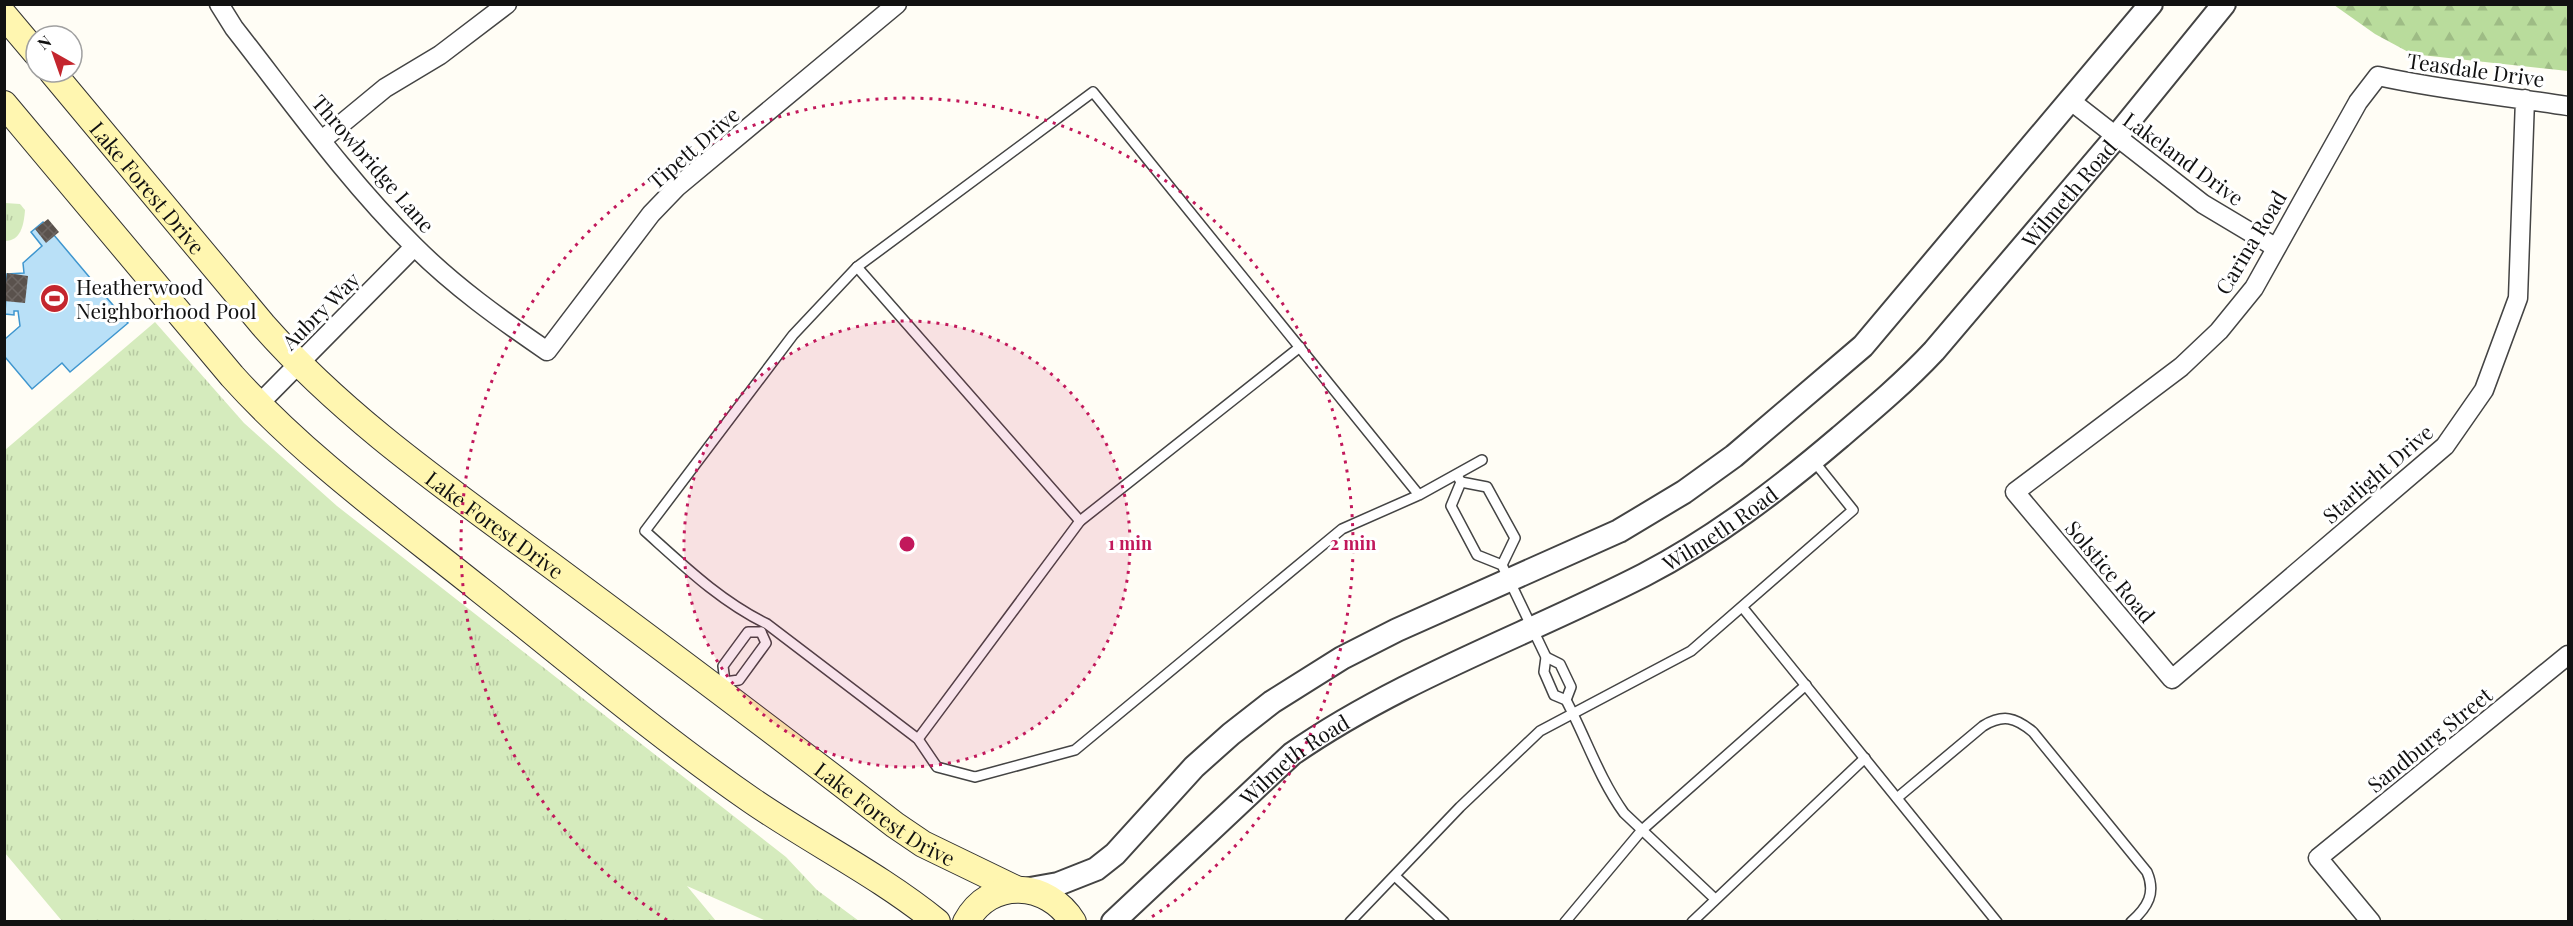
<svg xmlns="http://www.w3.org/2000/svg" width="2573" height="926" font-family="'Playfair Display',serif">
<defs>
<pattern id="grass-tufts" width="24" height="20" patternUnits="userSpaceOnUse" patternTransform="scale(1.5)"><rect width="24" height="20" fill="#d5ebbd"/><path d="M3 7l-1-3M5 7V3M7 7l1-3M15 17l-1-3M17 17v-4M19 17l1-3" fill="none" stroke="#b6c8a1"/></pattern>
<pattern id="forest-firs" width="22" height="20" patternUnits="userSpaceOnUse" patternTransform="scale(1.5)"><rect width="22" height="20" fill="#b9dc9c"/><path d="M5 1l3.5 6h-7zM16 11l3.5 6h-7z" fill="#9ebc85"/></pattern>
<pattern id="building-cross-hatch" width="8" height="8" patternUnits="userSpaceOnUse" patternTransform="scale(1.5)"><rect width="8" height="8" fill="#5a524d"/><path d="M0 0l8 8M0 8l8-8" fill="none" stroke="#6d6662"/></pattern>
</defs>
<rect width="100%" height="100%" fill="#fffdf5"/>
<g fill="url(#grass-tufts)">
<path d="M5 203 20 204 25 210C24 224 21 241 5 241Z"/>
<path d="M155 322 244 423 337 506 786 857 817 890 859 921H766L687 886 716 921H62L5 853V450Z"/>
</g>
<path fill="url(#forest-firs)" d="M2334 5H2568V71L2412 54 2375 34Z"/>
<path fill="#b9e0f7" stroke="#3f96cf" stroke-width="1.5" d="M43 222 128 323 70 372 62 363 32 389 5 357V339L20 326 18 311H14V315L5 314 7 274 24 273 23 263 42 246 31 232Z"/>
<g fill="url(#building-cross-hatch)">
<path d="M48 219 59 232 46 243 35 229Z"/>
<path d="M7 273 28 276 25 303 4 301Z"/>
</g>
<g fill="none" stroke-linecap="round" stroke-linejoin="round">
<defs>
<g id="service">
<path d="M857 267 1080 521"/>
<path d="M1458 477 1461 482 1487 487 1515 538 1502 565"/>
<path d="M1461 482 1451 506 1477 555 1502 565 1546 657 1544 672 1554 695 1566 700C1586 738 1599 778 1624 813L1714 898"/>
<path d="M1419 495 1093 92 857 267 793 335 645 531C684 566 720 601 767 624L918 739 937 767 975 777 1075 750 1342 529 1419 495 1482 460"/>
<path d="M1743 608 1997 922"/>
<path d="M1546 657 1560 664 1571 687 1566 700"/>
<path d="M725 682 739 680 766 643 761 632"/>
<path d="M721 688 725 682 723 666 748 632H761"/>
<path d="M918 739 1080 521 1300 347"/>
<path d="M1897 798 1983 726C2003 714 2015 717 2033 732L2147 872C2156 893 2148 907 2131 922"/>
<path d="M1396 877 1444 922"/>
<path d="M1350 922 1460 807 1540 731 1691 651 1853 510 1813 460"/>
<path d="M1565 922 1642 830 1806 685"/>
<path d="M1692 922 1865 758"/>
</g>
<g id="minor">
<path d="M219 4 234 28C292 102 347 180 414 246 454 286 500 319 547 351L651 214 677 187 897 4"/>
<path d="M2525 99 2518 298 2484 390 2445 446 2172 679 2015 492 2181 367 2219 331 2254 288 2358 102 2378 76C2441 90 2505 96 2568 106"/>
<path d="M2071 101 2203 204 2275 247"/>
<path d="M322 140 385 88 440 55 507 4"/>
<path d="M258 405 414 247"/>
<path d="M2371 922 2318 858 2568 655"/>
</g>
<g id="tertiary">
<path d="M1030 889 1058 884 1096 869 1115 854 1194 767 1231 734 1272 702 1342 658 1397 630 1619 531 1684 492 1734 456 1863 346 2151 4"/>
<path id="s1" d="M1113 922 1292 754C1400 679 1527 635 1644 575 1715 538 1779 489 1840 437 1873 409 1905 382 1934 351L2116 137 2224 4"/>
</g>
<g id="secondary">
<path d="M4 15 36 53"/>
<path id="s2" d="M52 72 263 325C346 419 448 489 548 563 664 649 780 736 895 825L923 844 1014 888"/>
<path d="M4 104 232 376C305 457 394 521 479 589 569 660 657 735 751 800 812 842 879 875 937 922"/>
<path d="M966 922C990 877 1048 881 1073 922"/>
</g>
</defs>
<use href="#service" stroke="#444" stroke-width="12"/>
<use href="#minor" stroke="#444" stroke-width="21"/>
<use href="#tertiary" stroke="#444" stroke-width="26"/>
<use href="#secondary" stroke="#333" stroke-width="28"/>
<use href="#service" stroke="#fff" stroke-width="9"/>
<use href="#minor" stroke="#fff" stroke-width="18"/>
<use href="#tertiary" stroke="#fff" stroke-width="22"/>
<use href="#secondary" stroke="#fff6b0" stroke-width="26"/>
</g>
<circle cx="907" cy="544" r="223" fill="#c2185b" fill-opacity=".12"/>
<g fill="none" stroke="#c2185b" stroke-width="3" stroke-dasharray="3 6">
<circle cx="907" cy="544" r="223"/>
<path d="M667 920A446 446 0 1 1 1147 920"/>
</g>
<defs>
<symbol id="stadium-disc" viewBox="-11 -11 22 22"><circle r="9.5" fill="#c4262e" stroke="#fff"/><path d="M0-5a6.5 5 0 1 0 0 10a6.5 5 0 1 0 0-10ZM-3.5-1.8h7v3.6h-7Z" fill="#fff"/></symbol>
</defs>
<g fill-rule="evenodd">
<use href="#stadium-disc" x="38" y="282" width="33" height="33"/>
</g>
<g text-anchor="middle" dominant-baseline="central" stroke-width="6" stroke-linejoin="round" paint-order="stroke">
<g font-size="21" fill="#111" stroke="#fff">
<text transform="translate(2476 69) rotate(8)">Teasdale Drive</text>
<text transform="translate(693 147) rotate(-41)">Tipett Drive</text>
<text transform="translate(2184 158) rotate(36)">Lakeland Drive</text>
<text transform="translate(374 163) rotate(49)">Throwbridge Lane</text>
<text stroke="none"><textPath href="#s2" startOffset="150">Lake Forest Drive</textPath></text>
<text stroke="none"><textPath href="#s1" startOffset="1216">Wilmeth Road</textPath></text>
<text transform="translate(2250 242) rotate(-59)">Carina Road</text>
<text transform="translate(320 310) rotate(-45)">Aubry Way</text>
<text transform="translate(2377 473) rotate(-41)">Starlight Drive</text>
<text stroke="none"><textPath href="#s2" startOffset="636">Lake Forest Drive</textPath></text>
<text stroke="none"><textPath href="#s1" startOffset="730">Wilmeth Road</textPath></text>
<text transform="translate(2111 571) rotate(50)">Solstice Road</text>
<text transform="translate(2429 739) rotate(-39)">Sandburg Street</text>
<text stroke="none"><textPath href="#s1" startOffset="244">Wilmeth Road</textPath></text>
<text stroke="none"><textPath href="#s2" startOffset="1122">Lake Forest Drive</textPath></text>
</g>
<g font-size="21" fill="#111" stroke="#fff" text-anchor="start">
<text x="76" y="286">Heatherwood<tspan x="76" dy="24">Neighborhood Pool</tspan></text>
</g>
</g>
<circle cx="907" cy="544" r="9" fill="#c2185b" stroke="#fff" stroke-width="3"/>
<g font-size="18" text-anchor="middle" font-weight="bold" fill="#c2185b" stroke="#fff" stroke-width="6" stroke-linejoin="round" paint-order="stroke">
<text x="1130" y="550">1 min</text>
<text x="1353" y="550">2 min</text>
</g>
<rect width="2573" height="926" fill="none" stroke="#111111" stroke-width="12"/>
<g transform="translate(54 54) rotate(320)"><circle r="28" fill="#ffffff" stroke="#a0a0a0" stroke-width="1.5"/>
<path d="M0-4.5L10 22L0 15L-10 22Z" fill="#c4262e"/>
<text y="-9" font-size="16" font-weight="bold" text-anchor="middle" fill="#111111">N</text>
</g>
</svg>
